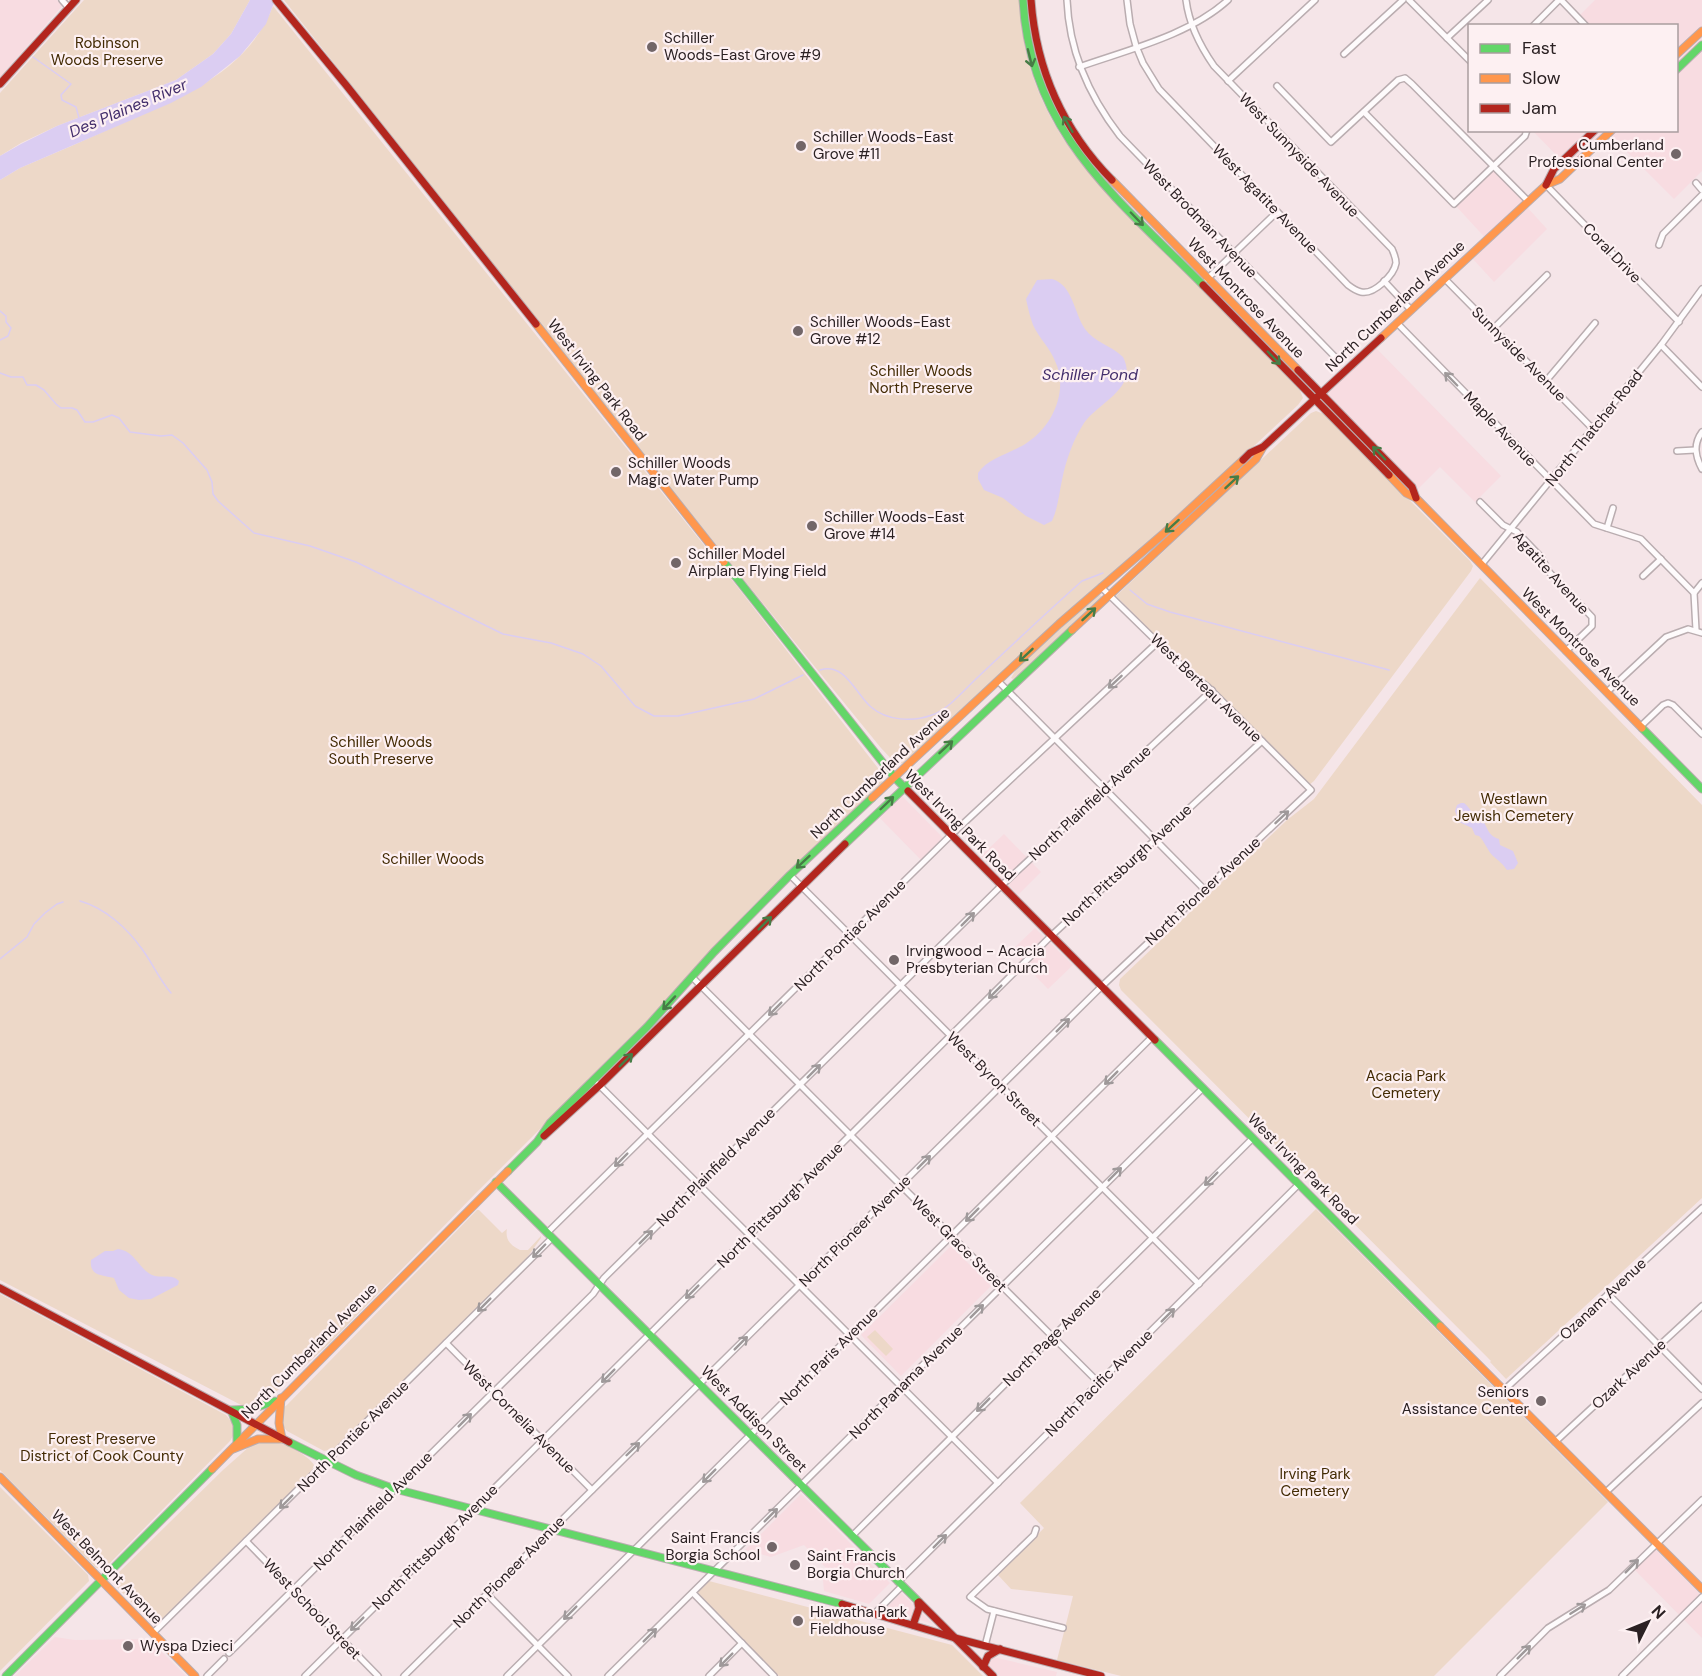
<svg xmlns="http://www.w3.org/2000/svg" width="1702" height="1676" font-family="'DM Sans',sans-serif">
<rect width="100%" height="100%" fill="#f5e5e8"/>
<g fill="#f8dce1">
<path d="M0 0H57L62 6 0 77Z"/>
<path d="M1595 0H1702V171L1674 199 1606 131 1568 167 1533 131 1676 130V26L1582 25 1576 19Z"/>
<path d="M1496 166 1531 202 1527 207 1547 229 1494 282 1472 258 1489 242 1455 205Z"/>
<path d="M1376 348 1501 476 1475 502 1440 467 1418 489 1325 394Z"/>
<path d="M902 796 945 840 923 862 880 818Z"/>
<path d="M1004 834 1041 872 1018 895 981 856Z"/>
<path d="M1035 928 1073 965 1048 989 1011 951Z"/>
<path d="M951 1246 991 1286 901 1376 861 1335Z"/>
<path d="M801 1494 890 1583 869 1604 824 1591 823 1580 826 1568 804 1545 771 1557 745 1550Z"/>
<path d="M1653 1547 1702 1596V1638L1632 1567Z"/>
<path d="M901 1593 933 1624 885 1609Z"/>
<path d="M55 1637 75 1640 149 1639 186 1676H15Z"/>
<path d="M993 1657 1057 1672 1056 1676H999L987 1664Z"/>
</g>
<g fill="#edd8c8">
<path d="M84 0H250L231 34 213 54 176 80 57 126 21 143 0 156V93Z"/>
<path d="M284 0H1019C1023 69 1045 121 1090 174L1299 388 1303 398 1298 405 1172 522 905 763 896 764 881 748 727 559Z"/>
<path d="M273 6 739 589 881 772 883 778 882 784 749 910 664 1005 476 1193 329 1344 268 1399 256 1405 243 1406 0 1280V180L20 168C55 153 90 138 125 122 184 96 248 71 273 6Z"/>
<path d="M1316 411 1324 414 1470 561 1473 566 1471 571 1314 781 1309 785 1210 685 1190 670 1116 596 1311 413Z"/>
<path d="M1480 578 1702 805V1198L1506 1379 1490 1362 1491 1361 1121 990 1119 985 1120 979 1287 820 1314 799Z"/>
<path d="M1100 595 1102 597 1013 679 1011 678 1017 668 1096 596Z"/>
<path d="M1316 1209 1608 1502 1434 1676H1121L1057 1660 1073 1596 1011 1589 998 1575 1044 1528 1020 1503Z"/>
<path d="M477 1210H479L502 1233 507 1229C505 1239 510 1245 520 1250H528L541 1236V1238L526 1259 335 1449 324 1451 287 1431 282 1425 284 1407 287 1405Z"/>
<path d="M0 1294 226 1415 234 1425 233 1436 230 1441 104 1569 96 1568 0 1470Z"/>
<path d="M875 1330 893 1349 886 1356 867 1337Z"/>
<path d="M259 1442C264 1442 270 1441 275 1442 286 1444 308 1455 314 1465L312 1470 313 1472 157 1625H154L116 1586 114 1583 116 1575 223 1470 250 1446Z"/>
<path d="M0 1487 88 1575 89 1581 0 1671Z"/>
<path d="M709 1581 952 1645 983 1676H779L699 1595 698 1592Z"/>
</g>
<g fill="#dbcdf2">
<path d="M250 0H275L266 24 254 39 240 56 201 87 171 103 20 168 0 180V156L21 144 57 126 176 80 213 54 231 34Z"/>
<path d="M1052 279C1073 285 1074 313 1085 329 1094 342 1112 346 1123 357 1139 388 1099 402 1084 423 1073 440 1066 460 1062 480 1059 494 1058 508 1052 521L1044 525 1026 516 1003 498 984 490 978 479V473C988 457 1013 453 1028 442 1053 426 1069 389 1055 361 1050 348 1039 338 1033 325 1030 317 1028 308 1026 299L1037 280Z"/>
<path d="M1461 803H1464C1467 805 1469 808 1471 811 1473 813 1477 814 1480 817 1488 825 1486 835 1499 839L1500 845 1513 851 1518 863 1514 869 1507 870C1503 864 1499 861 1493 856 1487 850 1485 842 1479 836L1475 835 1472 828 1459 822 1455 811 1457 805Z"/>
<path d="M118 1249C135 1251 138 1268 152 1275 161 1279 171 1273 179 1281L178 1285 151 1299 139 1300 129 1298 119 1290 114 1278C102 1275 89 1276 91 1260L105 1251H113Z"/>
</g>
<g fill="none" stroke-linecap="round" stroke-linejoin="round">
<g stroke="#dbcdf2" stroke-width="1.5">
<path d="M33 57 71 84 61 95 62 100 76 107 79 118"/>
<path d="M0 311 6 316V322L11 328 8 336 0 340"/>
<path d="M0 373 11 377H23L27 385H36L44 390 56 404 61 408H72L77 410 85 422H93L112 415 119 418 130 432 161 436 172 435 183 443 207 470 212 482 213 494 218 501 254 533 310 546 356 562 503 634 551 643 583 654 601 666 635 706 654 716H678L754 699 803 675"/>
<path d="M1130 590 1147 604 1170 612 1389 670"/>
<path d="M820 670C845 662 855 693 871 707 887 721 913 722 932 715 949 709 965 689 978 677 1012 645 1047 612 1082 581L1103 573"/>
<path d="M80 901C105 908 127 928 142 949 153 964 159 979 171 993"/>
<path d="M0 959 27 937 34 924 45 913 57 904 63 902"/>
</g>
<defs>
<g id="street">
<path d="M62 0 69 8"/>
<path d="M1067 0C1069 51 1089 96 1120 136L1337 359"/>
<path d="M1127 0 1130 24 1136 46 1143 63 1159 89 1348 285C1352 288 1356 291 1361 292 1374 295 1394 275 1396 263 1396 258 1394 254 1392 249L1214 66C1200 46 1189 24 1186 0"/>
<path d="M1409 0 1470 61"/>
<path d="M1561 0 1586 26"/>
<path d="M1533 26 1559 0"/>
<path d="M1447 38 1488 0"/>
<path d="M1344 54 1403 0"/>
<path d="M1079 67C1127 50 1190 35 1228 0"/>
<path d="M1228 81 1315 0"/>
<path d="M1277 86 1331 142 1398 80 1405 78 1412 84 1528 201"/>
<path d="M1364 112 1454 204 1525 136 1527 130"/>
<path d="M1696 183 1702 190"/>
<path d="M1546 185 1679 322"/>
<path d="M1659 245 1663 234 1702 195"/>
<path d="M1207 279 1277 212"/>
<path d="M1445 279 1593 429"/>
<path d="M1384 281 1411 310"/>
<path d="M1397 323 1594 524 1641 539 1694 593"/>
<path d="M1494 328 1547 275"/>
<path d="M1661 345 1702 387"/>
<path d="M1546 381 1595 323"/>
<path d="M1702 432C1693 444 1695 456 1702 469"/>
<path d="M1677 451 1695 450"/>
<path d="M1480 502 1503 525 1517 532 1541 557 1549 572 1592 617V626L1566 651"/>
<path d="M1607 528 1613 508"/>
<path d="M1482 564 1661 345 1702 289"/>
<path d="M1643 576 1661 559"/>
<path d="M1696 630 1694 593 1702 583"/>
<path d="M998 681 1205 890"/>
<path d="M1607 692 1666 637 1688 629 1702 633"/>
<path d="M1641 726 1663 705 1668 703 1673 705 1702 734"/>
<path d="M790 875 1199 1284"/>
<path d="M693 978 1099 1383"/>
<path d="M598 1084 998 1483"/>
<path d="M547 1233 951 835 1158 642"/>
<path d="M1608 1294 1702 1389"/>
<path d="M446 1343 592 1490"/>
<path d="M1504 1390 1702 1208"/>
<path d="M1555 1442 1702 1306"/>
<path d="M1606 1492 1702 1403"/>
<path d="M1036 1529 1034 1535 970 1597 987 1609 1063 1628"/>
<path d="M852 1536 1253 1138"/>
<path d="M246 1541 378 1676"/>
<path d="M898 1582 1299 1184"/>
<path d="M693 1593 774 1676"/>
<path d="M487 1594 568 1676"/>
<path d="M875 1613 902 1586"/>
<path d="M153 1633 552 1238"/>
<path d="M985 1646 994 1611"/>
<path d="M229 1653 593 1294 604 1278 1001 886 1212 690"/>
<path d="M207 1676 224 1659"/>
<path d="M305 1676 1051 936 1262 741"/>
<path d="M404 1676 1102 986 1311 790 1208 687 1189 673 1101 587"/>
<path d="M507 1676 1152 1037"/>
<path d="M608 1676 1203 1088"/>
<path d="M709 1676 742 1643"/>
<path d="M1500 1676 1548 1628 1609 1590 1702 1500"/>
<path d="M1622 1676 1702 1597"/>
</g>
<g id="fast">
<path d="M1023 0C1030 132 1117 198 1203 285"/>
<path d="M1676 70 1702 45"/>
<path d="M724 562 895 778 908 791"/>
<path d="M1642 728 1702 789"/>
<path d="M845 844 1072 630"/>
<path d="M1155 1040 1440 1326"/>
<path d="M508 1171 537 1142 550 1123 647 1027 714 952 790 875 872 798"/>
<path d="M496 1182 919 1602"/>
<path d="M289 1442 356 1475 395 1489 842 1604"/>
<path d="M237 1443V1425L231 1410 252 1409 275 1401"/>
<path d="M6 1676 212 1469"/>
</g>
<g id="slow">
<path d="M1676 55 1702 31"/>
<path d="M1112 180 1298 370"/>
<path d="M536 324 724 562"/>
<path d="M1381 338 1546 185 1560 179 1612 130"/>
<path d="M1389 475 1406 493 1416 498 1642 728"/>
<path d="M1072 630 1256 459 1263 447"/>
<path d="M872 798 1059 624 1163 534 1243 460"/>
<path d="M1440 1326 1702 1589"/>
<path d="M233 1449 258 1439H282L279 1423 281 1398"/>
<path d="M212 1469 508 1171"/>
<path d="M0 1477 195 1676"/>
</g>
<g id="jam">
<path d="M276 0 346 85 536 324"/>
<path d="M1031 0C1036 69 1063 130 1112 180"/>
<path d="M0 84 76 0"/>
<path d="M1546 185 1554 169 1595 130"/>
<path d="M1203 285 1389 475"/>
<path d="M1298 370 1412 487 1416 498"/>
<path d="M1243 460 1250 453 1263 447 1381 338"/>
<path d="M908 791 1155 1040"/>
<path d="M544 1136 600 1085 845 844"/>
<path d="M0 1288 289 1442"/>
<path d="M919 1602 993 1676"/>
<path d="M842 1604 955 1638 1101 1676"/>
<path d="M913 1625 919 1608 918 1603"/>
<path d="M983 1667 988 1656 1000 1649"/>
</g>
</defs>
<use href="#street" stroke="#baadb0" stroke-width="8"/>
<use href="#fast" stroke="#baadb0" stroke-width="9"/>
<use href="#slow" stroke="#baadb0" stroke-width="9"/>
<use href="#jam" stroke="#baadb0" stroke-width="9"/>
<use href="#street" stroke="#fefbfc" stroke-width="5"/>
<use href="#fast" stroke="#63d668" stroke-width="7"/>
<use href="#slow" stroke="#ff974d" stroke-width="7"/>
<use href="#jam" stroke="#b3261e" stroke-width="7"/>
</g>
<defs><path id="oneway-shaft" d="M-6 0H5M1.5-3L5.5 0L1.5 3" fill="none" stroke-width="1.6" stroke-linecap="round" stroke-linejoin="round" transform="scale(1.5)"/></defs>
<g stroke="#477c46">
<use href="#oneway-shaft" transform="translate(1030 58) rotate(76)"/>
<use href="#oneway-shaft" transform="translate(1068 124) rotate(-120)"/>
<use href="#oneway-shaft" transform="translate(1137 219) rotate(46)"/>
<use href="#oneway-shaft" transform="translate(1274 358) rotate(46)"/>
<use href="#oneway-shaft" transform="translate(1379 453) rotate(-134)"/>
<use href="#oneway-shaft" transform="translate(1232 482) rotate(-43)"/>
<use href="#oneway-shaft" transform="translate(1172 526) rotate(138)"/>
<use href="#oneway-shaft" transform="translate(1089 614) rotate(-43)"/>
<use href="#oneway-shaft" transform="translate(1026 655) rotate(137)"/>
<use href="#oneway-shaft" transform="translate(946 747) rotate(-43)"/>
<use href="#oneway-shaft" transform="translate(887 803) rotate(-44)"/>
<use href="#oneway-shaft" transform="translate(803 862) rotate(137)"/>
<use href="#oneway-shaft" transform="translate(765 923) rotate(-45)"/>
<use href="#oneway-shaft" transform="translate(669 1003) rotate(133)"/>
<use href="#oneway-shaft" transform="translate(626 1060) rotate(-45)"/>
</g>
<g stroke="#9f999a">
<use href="#oneway-shaft" transform="translate(1451 379) rotate(-134)"/>
<use href="#oneway-shaft" transform="translate(1115 682) rotate(137)"/>
<use href="#oneway-shaft" transform="translate(1282 817) rotate(-43)"/>
<use href="#oneway-shaft" transform="translate(968 919) rotate(-45)"/>
<use href="#oneway-shaft" transform="translate(995 992) rotate(135)"/>
<use href="#oneway-shaft" transform="translate(775 1009) rotate(135)"/>
<use href="#oneway-shaft" transform="translate(1063 1025) rotate(-45)"/>
<use href="#oneway-shaft" transform="translate(814 1071) rotate(-45)"/>
<use href="#oneway-shaft" transform="translate(1111 1078) rotate(135)"/>
<use href="#oneway-shaft" transform="translate(621 1160) rotate(135)"/>
<use href="#oneway-shaft" transform="translate(924 1162) rotate(-45)"/>
<use href="#oneway-shaft" transform="translate(1115 1174) rotate(-45)"/>
<use href="#oneway-shaft" transform="translate(1211 1179) rotate(135)"/>
<use href="#oneway-shaft" transform="translate(972 1215) rotate(135)"/>
<use href="#oneway-shaft" transform="translate(646 1237) rotate(-45)"/>
<use href="#oneway-shaft" transform="translate(539 1251) rotate(134)"/>
<use href="#oneway-shaft" transform="translate(692 1292) rotate(135)"/>
<use href="#oneway-shaft" transform="translate(484 1305) rotate(135)"/>
<use href="#oneway-shaft" transform="translate(977 1311) rotate(-45)"/>
<use href="#oneway-shaft" transform="translate(1168 1315) rotate(-45)"/>
<use href="#oneway-shaft" transform="translate(741 1343) rotate(-45)"/>
<use href="#oneway-shaft" transform="translate(608 1376) rotate(135)"/>
<use href="#oneway-shaft" transform="translate(983 1405) rotate(135)"/>
<use href="#oneway-shaft" transform="translate(465 1420) rotate(-45)"/>
<use href="#oneway-shaft" transform="translate(633 1449) rotate(-44)"/>
<use href="#oneway-shaft" transform="translate(709 1476) rotate(135)"/>
<use href="#oneway-shaft" transform="translate(286 1502) rotate(135)"/>
<use href="#oneway-shaft" transform="translate(771 1515) rotate(-45)"/>
<use href="#oneway-shaft" transform="translate(940 1541) rotate(-45)"/>
<use href="#oneway-shaft" transform="translate(1632 1566) rotate(-45)"/>
<use href="#oneway-shaft" transform="translate(1578 1609) rotate(-32)"/>
<use href="#oneway-shaft" transform="translate(570 1613) rotate(135)"/>
<use href="#oneway-shaft" transform="translate(357 1624) rotate(135)"/>
<use href="#oneway-shaft" transform="translate(650 1635) rotate(-45)"/>
<use href="#oneway-shaft" transform="translate(1524 1652) rotate(-45)"/>
<use href="#oneway-shaft" transform="translate(726 1660) rotate(135)"/>
</g>
<g fill="#726668" stroke="#fdf0f2" stroke-width="2">
<circle cx="652" cy="47" r="6"/>
<circle cx="801" cy="146" r="6"/>
<circle cx="1676" cy="154" r="6"/>
<circle cx="798" cy="331" r="6"/>
<circle cx="616" cy="472" r="6"/>
<circle cx="812" cy="526" r="6"/>
<circle cx="676" cy="563" r="6"/>
<circle cx="894" cy="960" r="6"/>
<circle cx="1541" cy="1401" r="6"/>
<circle cx="772" cy="1547" r="6"/>
<circle cx="795" cy="1565" r="6"/>
<circle cx="798" cy="1621" r="6"/>
<circle cx="128" cy="1646" r="6"/>
</g>
<g text-anchor="middle" dominant-baseline="central" stroke-width="4.5" stroke-linejoin="round" paint-order="stroke">
<g font-size="15" fill="#2b2123" stroke="#fdf0f2" text-anchor="start">
<text x="664" y="38">Schiller<tspan x="664" dy="17">Woods-East Grove #9</tspan></text>
<text x="813" y="137">Schiller Woods-East<tspan x="813" dy="17">Grove #11</tspan></text>
<text x="1664" y="145" text-anchor="end">Cumberland<tspan x="1664" dy="17">Professional Center</tspan></text>
<text x="810" y="322">Schiller Woods-East<tspan x="810" dy="17">Grove #12</tspan></text>
<text x="628" y="463">Schiller Woods<tspan x="628" dy="17">Magic Water Pump</tspan></text>
<text x="824" y="517">Schiller Woods-East<tspan x="824" dy="17">Grove #14</tspan></text>
<text x="688" y="554">Schiller Model<tspan x="688" dy="17">Airplane Flying Field</tspan></text>
<text x="906" y="951">Irvingwood - Acacia<tspan x="906" dy="17">Presbyterian Church</tspan></text>
<text x="1529" y="1392" text-anchor="end">Seniors<tspan x="1529" dy="17">Assistance Center</tspan></text>
<text x="760" y="1538" text-anchor="end">Saint Francis<tspan x="760" dy="17">Borgia School</tspan></text>
<text x="807" y="1556">Saint Francis<tspan x="807" dy="17">Borgia Church</tspan></text>
<text x="810" y="1612">Hiawatha Park<tspan x="810" dy="17">Fieldhouse</tspan></text>
<text x="140" y="1646">Wyspa Dzieci</text>
</g>
<g font-size="15" fill="#432b04" stroke="#fdf0f2">
<text x="107" y="43">Robinson<tspan x="107" dy="17">Woods Preserve</tspan></text>
<text x="921" y="371">Schiller Woods<tspan x="921" dy="17">North Preserve</tspan></text>
<text x="381" y="742">Schiller Woods<tspan x="381" dy="17">South Preserve</tspan></text>
<text x="1514" y="799">Westlawn<tspan x="1514" dy="17">Jewish Cemetery</tspan></text>
<text x="433" y="859">Schiller Woods</text>
<text x="1406" y="1076">Acacia Park<tspan x="1406" dy="17">Cemetery</tspan></text>
<text x="102" y="1439">Forest Preserve<tspan x="102" dy="17">District of Cook County</tspan></text>
<text x="1315" y="1474">Irving Park<tspan x="1315" dy="17">Cemetery</tspan></text>
</g>
<g font-size="15" fill="#2b2123" stroke="#fdf0f2">
<text transform="translate(1299 155) rotate(46)">West Sunnyside Avenue</text>
<text transform="translate(1265 199) rotate(46)">West Agatite Avenue</text>
<text transform="translate(1200 219) rotate(46)">West Brodman Avenue</text>
<text transform="translate(1612 253) rotate(46)">Coral Drive</text>
<text transform="translate(1246 298) rotate(46)">West Montrose Avenue</text>
<text transform="translate(1395 306) rotate(-43)">North Cumberland Avenue</text>
<text transform="translate(1519 354) rotate(45)">Sunnyside Avenue</text>
<text transform="translate(597 380) rotate(52)">West Irving Park Road</text>
<text transform="translate(1594 428) rotate(-51)">North Thatcher Road</text>
<text transform="translate(1500 429) rotate(46)">Maple Avenue</text>
<text transform="translate(1551 573) rotate(48)">Agatite Avenue</text>
<text transform="translate(1581 647) rotate(45)">West Montrose Avenue</text>
<text transform="translate(1206 688) rotate(44)">West Berteau Avenue</text>
<text transform="translate(880 773) rotate(-43)">North Cumberland Avenue</text>
<text transform="translate(1090 803) rotate(-43)">North Plainfield Avenue</text>
<text transform="translate(960 825) rotate(45)">West Irving Park Road</text>
<text transform="translate(1127 865) rotate(-43)">North Pittsburgh Avenue</text>
<text transform="translate(1203 891) rotate(-43)">North Pioneer Avenue</text>
<text transform="translate(850 935) rotate(-45)">North Pontiac Avenue</text>
<text transform="translate(994 1079) rotate(45)">West Byron Street</text>
<text transform="translate(716 1167) rotate(-45)">North Plainfield Avenue</text>
<text transform="translate(1303 1169) rotate(45)">West Irving Park Road</text>
<text transform="translate(780 1205) rotate(-45)">North Pittsburgh Avenue</text>
<text transform="translate(855 1231) rotate(-45)">North Pioneer Avenue</text>
<text transform="translate(959 1244) rotate(45)">West Grace Street</text>
<text transform="translate(1603 1299) rotate(-43)">Ozanam Avenue</text>
<text transform="translate(1052 1337) rotate(-45)">North Page Avenue</text>
<text transform="translate(309 1351) rotate(-45)">North Cumberland Avenue</text>
<text transform="translate(829 1356) rotate(-45)">North Paris Avenue</text>
<text transform="translate(1629 1374) rotate(-43)">Ozark Avenue</text>
<text transform="translate(906 1382) rotate(-45)">North Panama Avenue</text>
<text transform="translate(1099 1383) rotate(-45)">North Pacific Avenue</text>
<text transform="translate(519 1417) rotate(45)">West Cornelia Avenue</text>
<text transform="translate(754 1419) rotate(45)">West Addison Street</text>
<text transform="translate(353 1436) rotate(-45)">North Pontiac Avenue</text>
<text transform="translate(373 1511) rotate(-45)">North Plainfield Avenue</text>
<text transform="translate(435 1547) rotate(-45)">North Pittsburgh Avenue</text>
<text transform="translate(107 1567) rotate(46)">West Belmont Avenue</text>
<text transform="translate(509 1572) rotate(-45)">North Pioneer Avenue</text>
<text transform="translate(312 1609) rotate(46)">West School Street</text>
</g>
<g font-size="16" font-style="italic" fill="#422d6b" stroke="#fdf0f2">
<text transform="translate(128 108) rotate(-23)">Des Plaines River</text>
<text x="1090" y="374">Schiller Pond</text>
</g>
</g>
<rect x="1468" y="24" width="210" height="108" fill="#fdf0f2" stroke="#a99d9f" stroke-width="1.5"/>
<rect x="1480" y="44" width="30" height="9" fill="#63d668" stroke="#a99d9f" stroke-width="1.5"/>
<text x="1522" y="54" font-size="18" fill="#2b2123">Fast</text>
<rect x="1480" y="74" width="30" height="9" fill="#ff974d" stroke="#a99d9f" stroke-width="1.5"/>
<text x="1522" y="84" font-size="18" fill="#2b2123">Slow</text>
<rect x="1480" y="104" width="30" height="9" fill="#b3261e" stroke="#a99d9f" stroke-width="1.5"/>
<text x="1522" y="114" font-size="18" fill="#2b2123">Jam</text>
<g transform="translate(1648 1622) rotate(47)" stroke="#fdf0f2" stroke-width="4.5" paint-order="stroke">
<path d="M0-4.5L10 22L0 15L-10 22Z" fill="#2b2123"/>
<text y="-9" font-size="16" font-weight="bold" text-anchor="middle" fill="#2b2123">N</text>
</g>
</svg>
